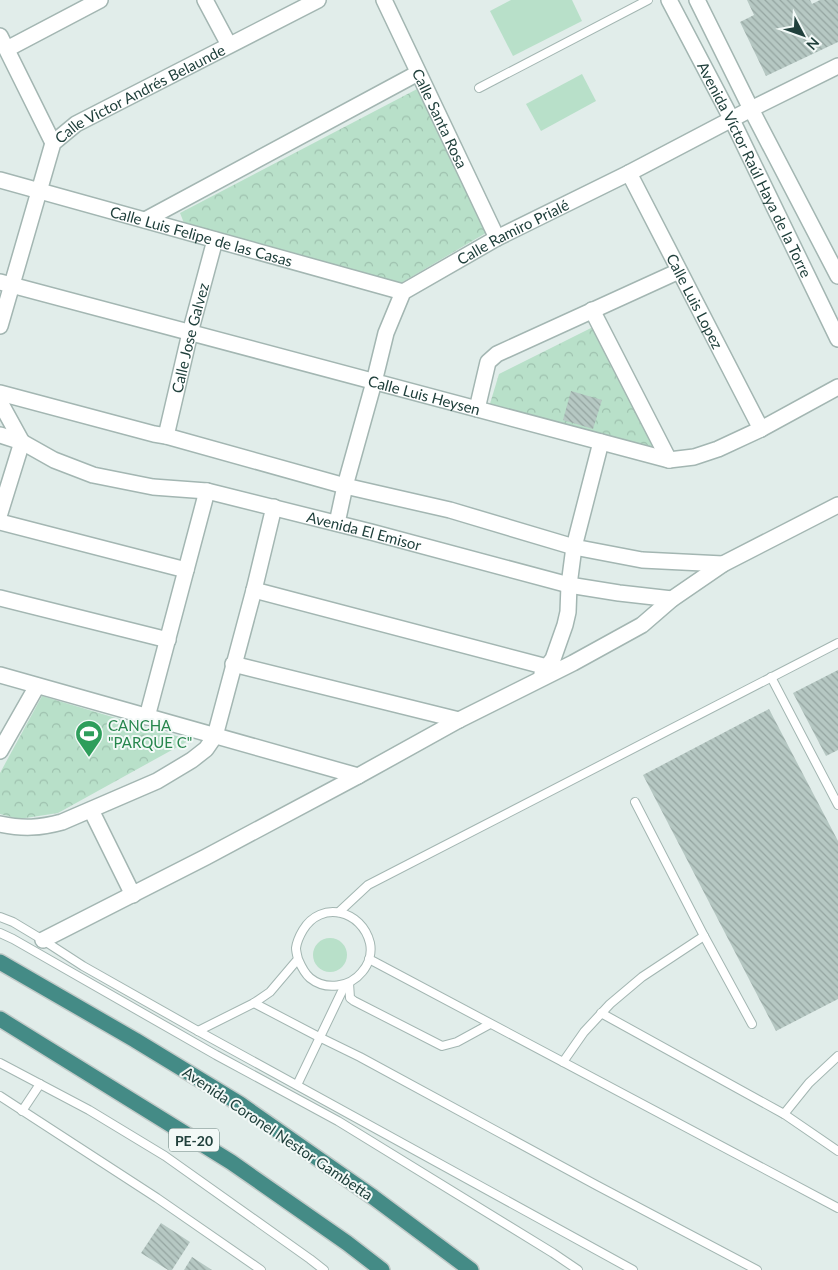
<svg xmlns="http://www.w3.org/2000/svg" width="838" height="1270" font-family="Lato,sans-serif">
<defs>
<pattern id="park-crowns" width="20" height="18" patternUnits="userSpaceOnUse" patternTransform="scale(1.25)"><rect width="20" height="18" fill="#b8e0c9"/><path d="M2 6a3 3 0 1 1 6 0M12 15a3 3 0 1 1 6 0" fill="none" stroke="#9ec1ae"/></pattern>
<pattern id="building-back-hatch" width="6" height="6" patternUnits="userSpaceOnUse" patternTransform="scale(1.25)"><rect width="6" height="6" fill="#b6c8c3"/><path d="M-1 5l2 2M0 0l6 6M5-1l2 2" fill="none" stroke="#94a4a0"/></pattern>
</defs>
<rect width="100%" height="100%" fill="#e1edea"/>
<g fill="#b8e0c9">
<path d="M511 0H572L582 21 513 56 490 11Z"/>
<path d="M582 74 596 101 541 131 526 104Z"/>
<circle cx="330" cy="955" r="17"/>
</g>
<g fill="url(#park-crowns)">
<path d="M419 88 491 230 401 283 184 223 180 213Z"/>
<path d="M595 326 655 444 652 450 489 407 499 374Z"/>
<path d="M42 696 190 740 58 813 19 819 0 814V773Z"/>
</g>
<g fill="url(#building-back-hatch)">
<path d="M747 0H810L812 4 820 0H838V42L766 76 740 22 754 15Z"/>
<path d="M571 391 602 400 593 429 563 420Z"/>
<path d="M838 670V750L826 756 793 693Z"/>
<path d="M769 709 838 841V999L776 1031 643 775Z"/>
<path d="M161 1223 190 1242 172 1270H168L141 1253Z"/>
<path d="M192 1257 212 1270H184Z"/>
</g>
<g fill="none" stroke-linecap="round" stroke-linejoin="round">
<defs>
<g id="service">
<path d="M479 88 648 0"/>
<path d="M771 677 838 805"/>
<path d="M339 912 368 885 838 643"/>
<path d="M0 917 13 922 43 940 83 966 198 1031 633 1270"/>
<path d="M0 933 13 939 216 1055 338 1121 553 1253 578 1270"/>
<path d="M704 936 752 1024"/>
<path d="M369 959 838 1208"/>
<path d="M349 983 350 998 354 1001 442 1046 457 1042 490 1024"/>
<path d="M254 1003 319 1037 360 1057 596 1185 757 1270"/>
<path d="M601 1013 784 1114 838 1151"/>
<path d="M198 1031 254 1003 270 992 298 959C297 955 296 951 296 948 297 941 300 935 303 930 321 900 362 910 370 943 372 953 369 964 362 972 350 987 326 991 310 978 304 973 301 966 298 959"/>
<path d="M563 1062 584 1032 610 1004 642 977 704 936 635 802"/>
<path d="M0 1063 89 1110 165 1156 310 1259 324 1270"/>
<path d="M297 1085 345 985"/>
<path d="M0 1096 157 1198 261 1270"/>
<path d="M22 1111 40 1084"/>
<path d="M784 1114 809 1083 838 1056"/>
</g>
<g id="minor">
<path d="M205 0 229 45"/>
<path id="s1" d="M384 0 497 238"/>
<path id="s2" d="M669 0 732 120 838 339"/>
<path d="M697 0 751 109 838 276"/>
<path d="M0 36 53 143"/>
<path d="M7 49 100 0"/>
<path id="s3" d="M629 173 761 429"/>
<path id="s4" d="M0 180 403 292"/>
<path d="M145 220 418 73"/>
<path id="s5" d="M0 282 669 460 694 457 718 449 761 429 838 387"/>
<path d="M592 310 669 460"/>
<path id="s6" d="M0 326 53 143 76 124 318 0"/>
<path d="M0 393 154 434 166 436 345 486 450 510 574 547 642 560 723 564"/>
<path d="M0 402 22 442 0 513"/>
<path d="M477 409 488 362 497 354 679 271"/>
<path id="s7" d="M0 435 22 442 54 460 93 475 153 487 207 491 371 532 569 585 619 593 672 599"/>
<path id="s8" d="M166 436 190 333 215 240"/>
<path d="M0 522 186 570"/>
<path id="s9" d="M337 523 345 486 374 382 386 333 403 292 497 238 629 173 751 109 838 66"/>
<path d="M254 590 547 667"/>
<path d="M0 598 168 640"/>
<path d="M233 664 459 720"/>
<path d="M542 673 553 659 565 625 568 612 569 585 574 547 601 442"/>
<path d="M0 675 358 776"/>
<path d="M147 717 207 491"/>
<path d="M0 751 37 686"/>
<path d="M91 810 133 895"/>
<path d="M0 824C23 829 40 828 62 822L157 781 192 760 206 749 215 736 254 590 274 507"/>
<path d="M43 940 206 857 358 776 459 720 573 663 642 625 672 599 723 564 838 505"/>
</g>
<g id="trunk">
<path d="M0 962 135 1040 240 1104 373 1197 471 1270"/>
<path d="M0 1019 231 1162 347 1243 382 1270"/>
</g>
</defs>
<use href="#service" stroke="#a3b6b2" stroke-width="10"/>
<use href="#minor" stroke="#a3b6b2" stroke-width="18"/>
<use href="#trunk" stroke="#c1cac8" stroke-width="18"/>
<use href="#service" stroke="#fff" stroke-width="8"/>
<use href="#minor" stroke="#fff" stroke-width="15"/>
<use href="#trunk" stroke="#448b86" stroke-width="15"/>
</g>
<defs>
<symbol id="stadium-pin" viewBox="-11 -11 22 30"><path d="M0 17L-7.5 6A9.5 9.5 0 1 1 7.5 6Z" fill="#2e9e5b" stroke="#f2f9f7"/><path d="M0-5a6.5 5 0 1 0 0 10a6.5 5 0 1 0 0-10ZM-3.5-1.8h7v3.6h-7Z" fill="#fff"/></symbol>
</defs>
<g fill-rule="evenodd">
<use href="#stadium-pin" x="73" y="718" width="32" height="43"/>
</g>
<g text-anchor="middle" dominant-baseline="central" stroke-width="4" stroke-linejoin="round" paint-order="stroke">
<rect fill="#f2f9f7" stroke="#5f7874" stroke-width="1" x="169" y="1128.5" width="50" height="23" rx="4"/>
<g font-size="14" font-weight="bold" fill="#20403c">
<text x="194" y="1140">PE-20</text>
</g>
<g font-size="15" fill="#20403c" stroke="#f2f9f7">
<text stroke="none"><textPath href="#s6" startOffset="291">Calle Victor Andrés Belaunde</textPath></text>
<text stroke="none"><textPath href="#s1" startOffset="131">Calle Santa Rosa</textPath></text>
<text stroke="none"><textPath href="#s2" startOffset="190">Avenida Víctor Raúl Haya de la Torre</textPath></text>
<text stroke="none"><textPath href="#s9" startOffset="366">Calle Ramiro Prialé</textPath></text>
<text stroke="none"><textPath href="#s4" startOffset="209">Calle Luis Felipe de las Casas</textPath></text>
<text stroke="none"><textPath href="#s3" startOffset="144">Calle Luis Lopez</textPath></text>
<text stroke="none"><textPath href="#s8" startOffset="101">Calle Jose Galvez</textPath></text>
<text stroke="none"><textPath href="#s5" startOffset="439">Calle Luis Heysen</textPath></text>
<text stroke="none"><textPath href="#s7" startOffset="379">Avenida El Emisor</textPath></text>
<text transform="translate(278 1133) rotate(34)">Avenida Coronel Nestor Gambetta</text>
</g>
<g font-size="15" fill="#27864d" stroke="#f2f9f7" text-anchor="start">
<text x="108" y="725">CANCHA<tspan x="108" dy="17">"PARQUE C"</tspan></text>
</g>
</g>
<g transform="translate(803 35) rotate(131)" stroke="#f2f9f7" stroke-width="4" paint-order="stroke">
<path d="M0-4L9 19L0 12L-9 19Z" fill="#20403c"/>
<text y="-8" font-size="14" font-weight="bold" text-anchor="middle" fill="#20403c">N</text>
</g>
</svg>
